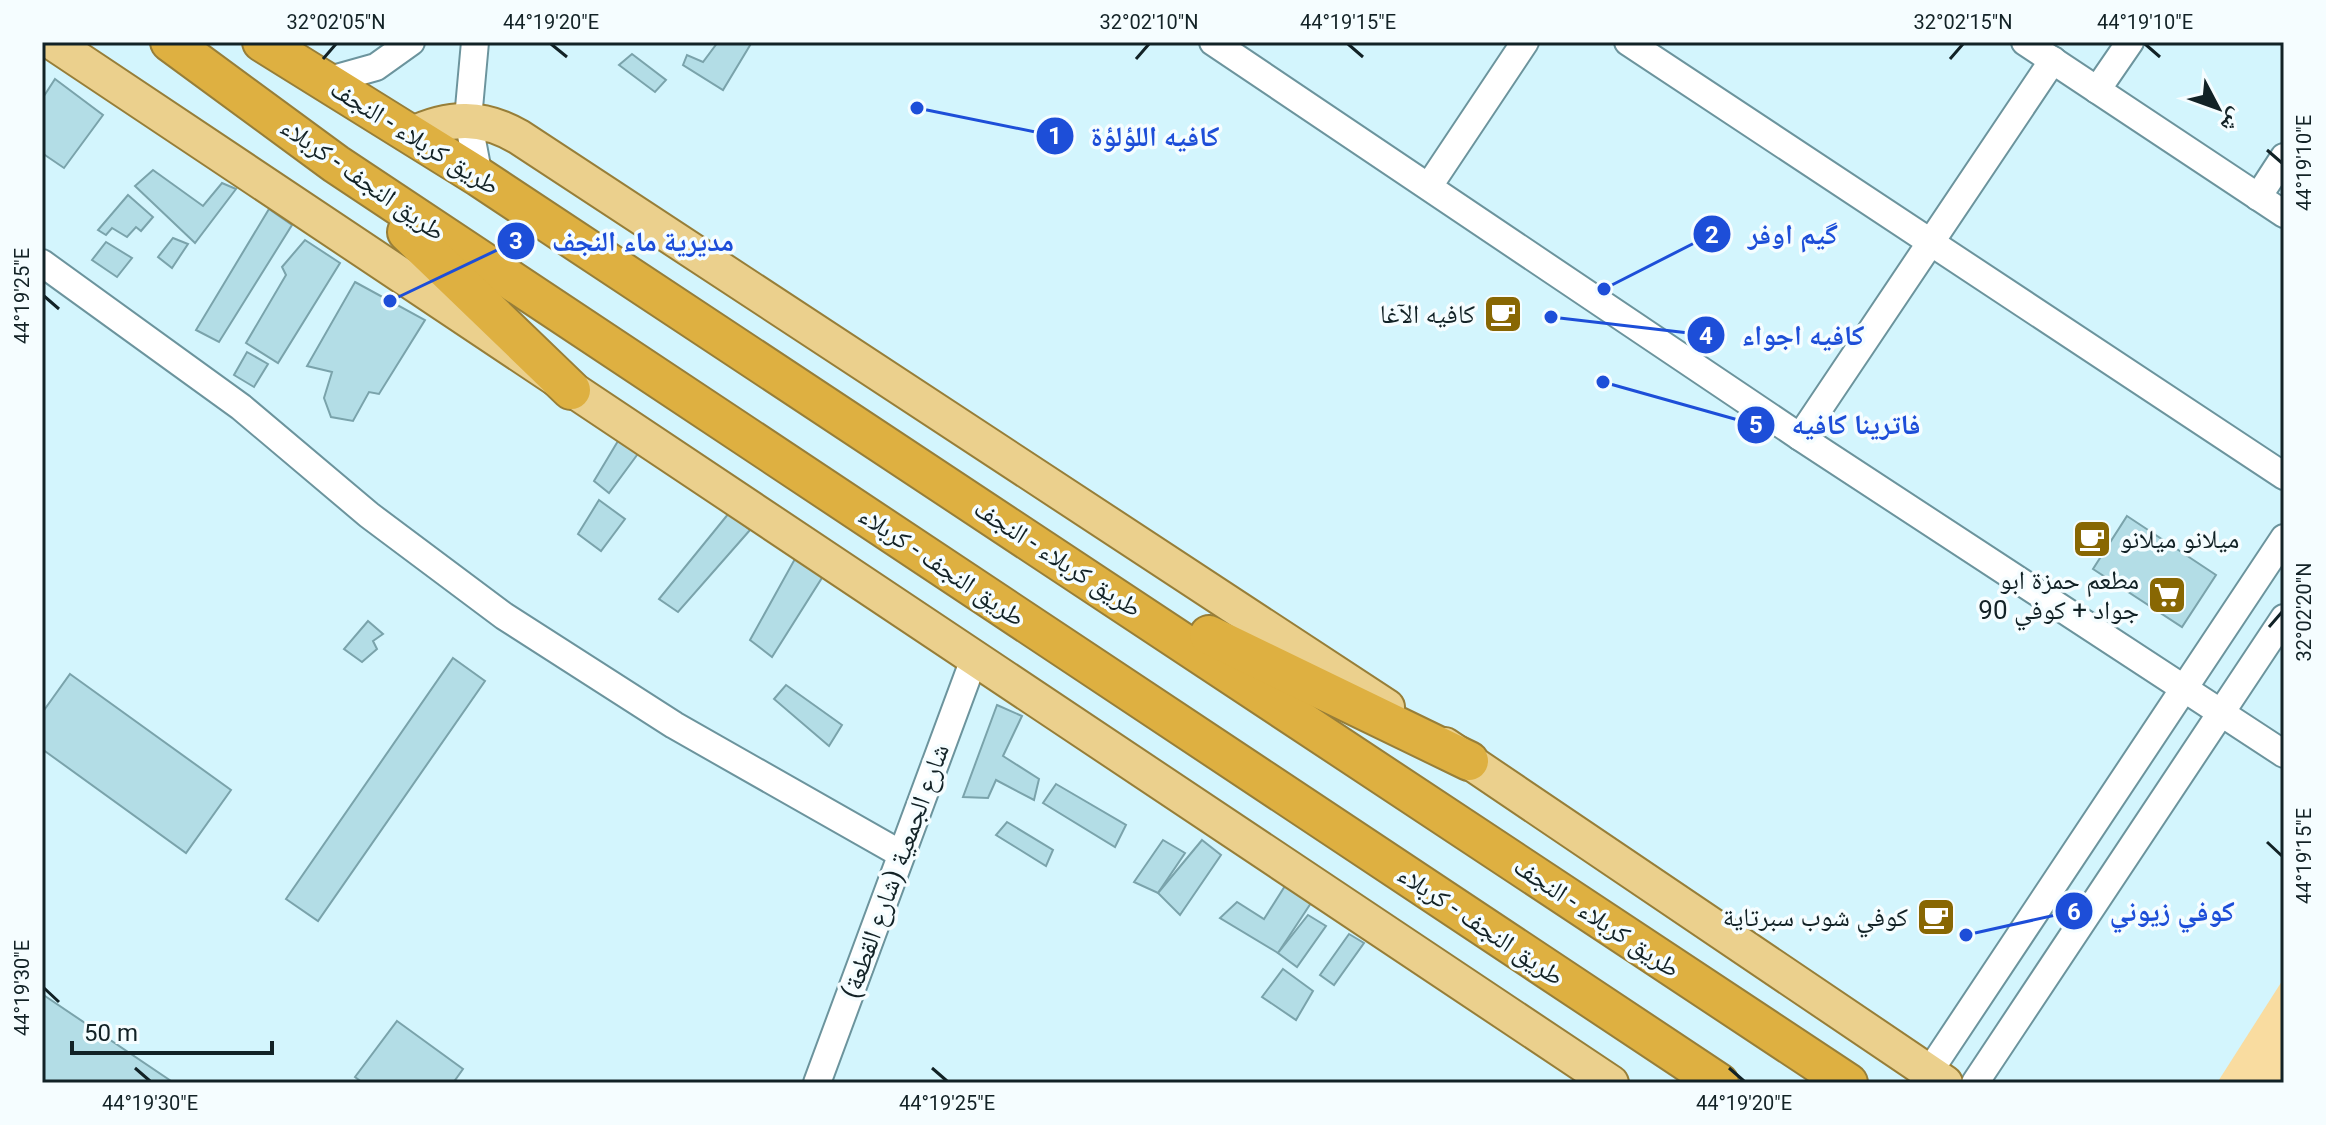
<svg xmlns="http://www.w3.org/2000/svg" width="2326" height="1125" font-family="Roboto,'Noto Naskh Arabic',sans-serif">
<rect width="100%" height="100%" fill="#d3f5fd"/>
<path fill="#f9dca0" d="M2284 978V1083H2217Z"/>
<g fill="#b3dde6" stroke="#7aa3ab" stroke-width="2">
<path d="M718 42H752L723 90 683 65 687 55 703 62Z"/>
<path d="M632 54 666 80 655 92 619 65Z"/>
<path d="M55 79 103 115 64 168 42 153V99Z"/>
<path d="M153 170 203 206 222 183 236 189 195 243 135 186Z"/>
<path d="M128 195 153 217 141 231 136 227 127 237 112 228 106 235 98 230Z"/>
<path d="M269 209 292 225 219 342 196 330Z"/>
<path d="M173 238 188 244 172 268 158 257Z"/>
<path d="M305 240 340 263 278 363 246 343 286 275 282 267Z"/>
<path d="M106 242 132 258 117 277 92 260Z"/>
<path d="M355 282 425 320 379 394 369 392 353 421 331 417 324 398 332 372 307 366Z"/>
<path d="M247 352 268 364 254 387 234 375Z"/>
<path d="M621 436 640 451 609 493 594 481Z"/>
<path d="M599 500 625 519 601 551 578 534Z"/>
<path d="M729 513 750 530 678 612 659 599Z"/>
<path d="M2127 516 2216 575 2182 627 2093 569Z"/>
<path d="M796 557 825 573 772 657 750 640Z"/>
<path d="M368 621 383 634 373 641 377 649 362 662 344 649Z"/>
<path d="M453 658 485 681 318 921 286 899Z"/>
<path d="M70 674 231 790 186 853 42 749V713Z"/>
<path d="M786 685 842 725 829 746 774 699Z"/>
<path d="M997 705 1022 716 1003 756 1039 779 1034 800 996 780 988 798 963 797Z"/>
<path d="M1056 784 1126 825 1115 847 1043 803Z"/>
<path d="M1007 822 1053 850 1046 866 996 835Z"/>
<path d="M1163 840 1185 853 1158 893 1134 882Z"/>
<path d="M1202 840 1221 855 1180 915 1158 893Z"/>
<path d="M1285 886 1311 903 1278 953 1220 918 1237 902 1264 919Z"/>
<path d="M1308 915 1326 926 1297 967 1278 953Z"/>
<path d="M1349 934 1364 943 1334 985 1320 975Z"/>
<path d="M1283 969 1313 991 1296 1020 1262 997Z"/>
<path d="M42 994 174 1083H42Z"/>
<path d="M397 1021 463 1069 453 1083H363L355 1077Z"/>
</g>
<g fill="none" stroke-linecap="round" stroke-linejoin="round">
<defs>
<g id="minor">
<path d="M475 42 468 119 479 177"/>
<path d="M1213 42 1800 437 2284 754"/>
<path d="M1628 42 2284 476"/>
<path d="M2025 42 2284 214"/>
<path d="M326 81 376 67 411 42"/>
<path d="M2097 90 2130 42"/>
<path d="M1429 186 1525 42"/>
<path d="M2258 197 2284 157"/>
<path d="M42 263 241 407 369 515 504 616 674 725 901 854"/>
<path d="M1800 437 2053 60"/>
<path d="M1929 1072 2284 538"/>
<path d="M817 1083 974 659"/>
<path d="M1975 1083 2284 618"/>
</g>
<g id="major">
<path d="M52 42 1611 1083"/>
<path d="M411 135C449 116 483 116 519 137L1387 707"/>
<path d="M1445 745 1945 1083"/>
</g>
<g id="highway">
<path d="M170 42 336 164 1719 1083"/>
<path d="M262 42 479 177 1848 1083"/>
<path d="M407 232 571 390"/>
<path d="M1209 635 1469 761"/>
</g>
</defs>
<use href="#minor" stroke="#6c949d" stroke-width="30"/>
<use href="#major" stroke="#977e38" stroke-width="38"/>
<use href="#highway" stroke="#977e38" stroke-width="42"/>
<use href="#minor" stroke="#fff" stroke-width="26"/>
<use href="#major" stroke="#ebd08d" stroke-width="34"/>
<use href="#highway" stroke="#deb041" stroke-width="38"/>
</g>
<path fill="none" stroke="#122226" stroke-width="3" d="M551 44 567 57M1348 44 1363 57M2145 44 2160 57M323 59 336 44M1136 59 1149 44M1950 59 1963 44M2267 150 2282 163M44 296 59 309M2269 627 2282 612M2267 842 2282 856M44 988 59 1002M135 1068 150 1081M932 1068 947 1081M1729 1068 1744 1081"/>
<defs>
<symbol id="cafe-square" viewBox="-11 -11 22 22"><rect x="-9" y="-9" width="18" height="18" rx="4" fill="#886703" stroke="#f5fdff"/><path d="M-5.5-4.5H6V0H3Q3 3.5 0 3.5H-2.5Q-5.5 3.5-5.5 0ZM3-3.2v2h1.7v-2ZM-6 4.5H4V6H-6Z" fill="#fff"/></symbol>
<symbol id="supermarket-square" viewBox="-11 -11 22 22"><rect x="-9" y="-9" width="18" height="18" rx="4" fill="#886703" stroke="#f5fdff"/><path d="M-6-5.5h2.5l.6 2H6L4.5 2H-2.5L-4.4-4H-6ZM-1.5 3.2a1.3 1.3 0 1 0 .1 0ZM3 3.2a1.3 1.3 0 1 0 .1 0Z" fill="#fff"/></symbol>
</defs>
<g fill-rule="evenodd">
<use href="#cafe-square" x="1481" y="292" width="44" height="44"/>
<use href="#cafe-square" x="2070" y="517" width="44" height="44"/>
<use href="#supermarket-square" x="2145" y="573" width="44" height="44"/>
<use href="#cafe-square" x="1914" y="895" width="44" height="44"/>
</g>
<g text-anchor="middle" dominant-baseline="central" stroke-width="7" stroke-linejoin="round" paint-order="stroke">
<g font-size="26" fill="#122226" stroke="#f5fdff">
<text transform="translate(415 137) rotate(32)">طريق کربلاء - النجف</text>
<text transform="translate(363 179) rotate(35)">طريق النجف - کربلاء</text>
<text transform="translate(1058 558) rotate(33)">طريق کربلاء - النجف</text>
<text transform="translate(942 566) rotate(34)">طريق النجف - کربلاء</text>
<text transform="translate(895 871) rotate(-70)">شارع الجمعية (شارع القطعة)</text>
<text transform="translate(1597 917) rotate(34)">طريق کربلاء - النجف</text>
<text transform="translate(1481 925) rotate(34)">طريق النجف - کربلاء</text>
</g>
<g font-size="26" fill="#122226" stroke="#f5fdff" text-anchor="end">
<text x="1475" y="314">كافيه الآغا</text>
<text x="2120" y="539" text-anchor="start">ميلانو ميلانو</text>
<text x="2139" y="580">مطعم حمزة ابو<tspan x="2139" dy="30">جواد + كوفي 90</tspan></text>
<text x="1908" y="917">كوفي شوب سبرتاية</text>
</g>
</g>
<path fill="none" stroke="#1d4ed8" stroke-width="3" d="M917 108L1055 136M1604 289L1712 234M390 301L516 241M1551 317L1706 335M1603 382L1756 425M1966 935L2074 911"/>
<g fill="#1d4ed8" stroke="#f5fdff" stroke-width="3">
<circle cx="917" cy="108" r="8"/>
<circle cx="1604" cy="289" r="8"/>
<circle cx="390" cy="301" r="8"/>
<circle cx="1551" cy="317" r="8"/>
<circle cx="1603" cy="382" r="8"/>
<circle cx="1966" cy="935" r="8"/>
<circle cx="1055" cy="136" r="20"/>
<circle cx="1712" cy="234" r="20"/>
<circle cx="516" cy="241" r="20"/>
<circle cx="1706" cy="335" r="20"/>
<circle cx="1756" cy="425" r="20"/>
<circle cx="2074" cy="911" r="20"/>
</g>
<g font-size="24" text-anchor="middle" font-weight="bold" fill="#fff">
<text x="1055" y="144">1</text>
<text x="1712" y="243">2</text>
<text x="516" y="249">3</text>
<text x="1706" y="344">4</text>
<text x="1756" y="433">5</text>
<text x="2074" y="920">6</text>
</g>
<g font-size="28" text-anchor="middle" font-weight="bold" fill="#1d4ed8" stroke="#f5fdff" stroke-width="7" stroke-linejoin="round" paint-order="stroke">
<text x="1155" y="146">كافيه اللؤلؤة</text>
<text x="1793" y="244">گيم اوفر</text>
<text x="643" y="251">مديرية ماء النجف</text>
<text x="1803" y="345">كافيه اجواء</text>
<text x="1856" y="434">فاترينا كافيه</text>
<text x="2172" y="921">كوفي زيوني</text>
</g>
<rect width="2326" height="1125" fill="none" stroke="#f5fdff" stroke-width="88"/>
<g transform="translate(2218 108) rotate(131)" stroke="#f5fdff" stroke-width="6" paint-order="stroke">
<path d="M0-6L14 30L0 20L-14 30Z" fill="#122226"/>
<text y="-12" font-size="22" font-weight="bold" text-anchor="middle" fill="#122226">ش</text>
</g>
<path d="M72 1041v12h200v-12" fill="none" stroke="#122226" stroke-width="4"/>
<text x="84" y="1041" font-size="24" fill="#122226" stroke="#f5fdff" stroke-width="6" paint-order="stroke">50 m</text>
<rect x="44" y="44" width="2238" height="1037" fill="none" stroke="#122226" stroke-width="3"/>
<g font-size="20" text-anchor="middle" fill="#122226">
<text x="336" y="29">32°02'05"N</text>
<text x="551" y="29">44°19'20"E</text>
<text x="1149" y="29">32°02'10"N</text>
<text x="1348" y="29">44°19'15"E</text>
<text x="1963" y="29">32°02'15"N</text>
<text x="2145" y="29">44°19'10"E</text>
<text transform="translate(2304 163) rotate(-90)" y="7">44°19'10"E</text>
<text transform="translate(22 296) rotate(-90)" y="7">44°19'25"E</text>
<text transform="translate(2304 612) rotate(-90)" y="7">32°02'20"N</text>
<text transform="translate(2304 856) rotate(-90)" y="7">44°19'15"E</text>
<text transform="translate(22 988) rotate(-90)" y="7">44°19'30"E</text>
<text x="150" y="1110">44°19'30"E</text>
<text x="947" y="1110">44°19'25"E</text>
<text x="1744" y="1110">44°19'20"E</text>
</g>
</svg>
